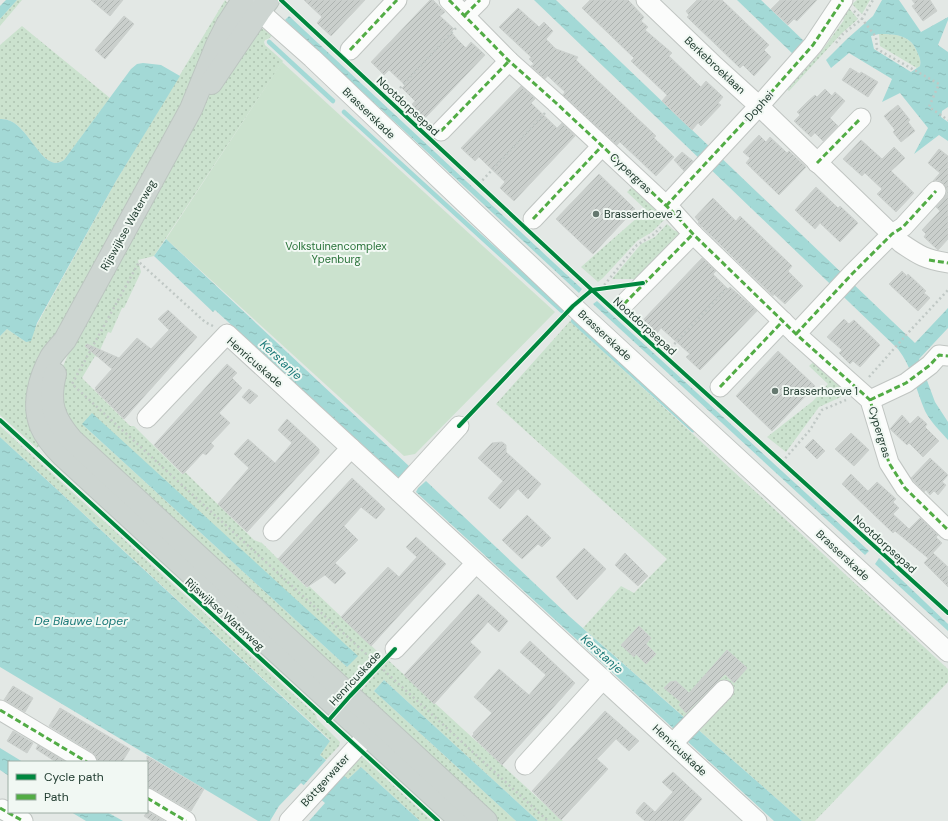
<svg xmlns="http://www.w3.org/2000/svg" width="948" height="821" font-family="'DM Sans',sans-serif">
<defs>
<pattern id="grass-dots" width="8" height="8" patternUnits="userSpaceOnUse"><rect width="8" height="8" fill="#cbe2ce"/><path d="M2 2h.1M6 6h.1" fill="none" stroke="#aec3b1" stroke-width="1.8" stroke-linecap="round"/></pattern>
<pattern id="water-ripples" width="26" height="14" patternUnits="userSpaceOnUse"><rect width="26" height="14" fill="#a3d9d6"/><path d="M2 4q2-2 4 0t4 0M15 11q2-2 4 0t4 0" fill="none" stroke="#8cbbb8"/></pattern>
<pattern id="building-hatch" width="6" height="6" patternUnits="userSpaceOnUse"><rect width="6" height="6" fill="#cacfcc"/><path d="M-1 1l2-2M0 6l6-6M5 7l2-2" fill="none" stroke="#adb3b0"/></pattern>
</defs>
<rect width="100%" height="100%" fill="#e3e8e5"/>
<g fill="url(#grass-dots)" fill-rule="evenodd">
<path d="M17 0H22L0 26V19Z"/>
<path d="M225 0 232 9 190 98 38 376 41 444 37 448 0 415V336L7 329 26 342 34 330 116 181Z"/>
<path d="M857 0H870L862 14 852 4Z"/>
<path d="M848 7 858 19 842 33 789 91 784 87 797 72 801 74 820 53 817 49 820 46 823 49 844 20 841 17Z"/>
<path d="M22 26 110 98 64 160C61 162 57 163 55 163 36 160 25 117 0 119V45Z"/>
<path d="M260 28 268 31 273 35 268 39 265 40 264 42 265 45 283 61 154 256 138 260 141 272 124 308H122L111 333 108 332 97 357 95 356 82 378 130 426H134L182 474 185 472 254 540 262 543 307 588 309 586 379 653 352 682 302 636 297 642 66 429 58 383 63 366 71 348 199 112 251 30ZM83 425 357 656 347 667Z"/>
<path d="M879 34C896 34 912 35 918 54 920 58 921 61 920 66L917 68 880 46Z"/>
<path d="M634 185 668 216 652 232 637 241 603 278 598 282 581 267 646 210 627 192Z"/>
<path d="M667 224 675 231 678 229 684 235 641 279H612L641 244 655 237Z"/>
<path d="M570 321 948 669V682L815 821H802L583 628 621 586 634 593 667 559 496 404Z"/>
<path d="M817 359 849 389 843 396 819 407 786 452 767 437 813 401 828 384 809 366Z"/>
<path d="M0 426 316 715 317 719 340 742 339 746 326 760 320 755 330 740 0 437Z"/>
<path d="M388 660 563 821H538L384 680 374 691 516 821H492L356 696Z"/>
<path d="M358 753 432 821H420L361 767 348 779 340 773Z"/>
</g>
<path fill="#cbe2ce" d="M282 62 555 312 415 454 404 456 166 239Z"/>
<g fill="url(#water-ripples)" fill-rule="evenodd">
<path d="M6 0H17L0 19V6Z"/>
<path d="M534 0H556L915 343 948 308V328L919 359 935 402 948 422V440C940 431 930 421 925 411 916 390 912 367 898 349Z"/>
<path d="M737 0H761L806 43 795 56Z"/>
<path d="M882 0H899L921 32 948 17V20L938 45 948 52V107L942 111 941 117 948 122V141L939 135 914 154 928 128 900 93 882 102 892 79 849 53 831 68 826 60 847 39 873 16ZM879 34C896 34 912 35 918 54 920 58 921 61 920 66L911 72 874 49 871 36Z"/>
<path d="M289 16 582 289 579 293 285 20Z"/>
<path d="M143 63 161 65 180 76 116 181 37 323 31 341 26 342 7 329 0 336V119C25 117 36 160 55 163 58 163 61 162 64 160L131 69 137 64Z"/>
<path d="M166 239 410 467 399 478 215 310 213 312 154 256Z"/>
<path d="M597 301 869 551 865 555 593 304Z"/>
<path d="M92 413 358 656 347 667 82 424Z"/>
<path d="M0 437 330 741 320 755 348 779 361 767 420 821H309L325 803 301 783 279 806 270 821H258L0 667Z"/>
<path d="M426 481 569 616 802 821H774L416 492 418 488Z"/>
<path d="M879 558 948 624V631L875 564Z"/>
<path d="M384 680 538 821H516L374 691Z"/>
<path d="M0 748 23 762H9V776L0 770Z"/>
<path d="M71 812H107L123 821H86Z"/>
</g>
<path fill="#e3e8e5" d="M327 759 342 771 317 799 302 787Z"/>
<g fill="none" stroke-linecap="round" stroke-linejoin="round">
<g stroke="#a3d9d6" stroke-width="4.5">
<path d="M269 42 333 101"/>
<path d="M344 112 562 311"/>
<path d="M573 321 693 430"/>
</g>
</g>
<g fill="url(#building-hatch)" stroke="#ccd1ce">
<path d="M91 0H123L110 16Z"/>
<path d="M304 0H365L331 36 317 23 322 17Z"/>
<path d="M430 0H433L445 12 440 16 454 29 451 32 458 40 466 48 471 42 485 55 424 119 410 106 415 101 402 88 405 85 389 70 384 75 371 62Z"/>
<path d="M590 0H628L644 17 641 21 648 27 645 30 672 53 669 56 701 87 706 81 723 97 718 103 721 105 701 126 698 123 692 130 662 101 667 95 631 61 634 58 582 8Z"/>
<path d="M697 0H722L769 45 764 50 771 57 754 76 743 65 740 68 687 17 689 15 686 11Z"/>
<path d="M780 0H817L797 21 794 19 788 25 771 9Z"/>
<path d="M912 0H930L937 11 923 21 912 6 915 4Z"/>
<path d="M518 8 539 27 544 22 553 31 546 39 556 49 578 57 576 60 656 136 654 138 674 157 656 176 620 142 617 145 563 95 565 92 548 76 545 79 531 66 534 64 529 59 531 57 499 27Z"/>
<path d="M124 16 134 24 105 59 95 50Z"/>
<path d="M850 68 860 74 861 72 878 82 868 97 842 80Z"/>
<path d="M521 86 535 99 531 103 557 128 562 123 575 136 514 201 500 188 505 182 479 157 475 161 461 148Z"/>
<path d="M825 89 832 96 835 92 845 101 830 118 838 126 823 141 815 133 811 137 794 121 800 115 797 112 807 102 815 95 817 97Z"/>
<path d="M898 105 910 120 908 122 915 131 901 142 893 132 895 130 884 116Z"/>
<path d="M759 135 766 142 770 137 787 153 789 151 806 167 779 195 746 163 750 158 743 152Z"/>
<path d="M861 140 882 159 894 147 905 158 891 171 914 193 896 212 877 194 882 189 865 173 862 176 843 159Z"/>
<path d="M939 149 948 156V239L938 250 924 237 926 234 922 230 940 211 936 207 944 198 947 193 946 187 943 183 938 180 933 181 940 173 928 163Z"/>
<path d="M682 152 693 161 684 171 674 160Z"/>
<path d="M599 174 635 209 593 254 556 219Z"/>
<path d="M816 187 838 208 840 206 858 223 840 242 820 223 815 229 795 210Z"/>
<path d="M713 198 736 221 740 216 792 266 788 271 803 286 785 304 774 294 773 296 698 223 699 222 695 217Z"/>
<path d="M702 258 716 271 713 274 728 289 730 287 757 311 700 370 686 357 690 354 661 328 657 333 643 320Z"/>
<path d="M902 271 907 276 908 274 926 291 924 293 930 298 918 311 889 284Z"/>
<path d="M168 310 197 337 124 419 95 390 96 388H95L112 369 85 346 87 344 119 358 137 338 151 349 169 330 158 319Z"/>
<path d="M844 319 849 324 854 320 880 345 860 367 853 361 850 364 839 353 842 350 827 337Z"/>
<path d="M778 351 815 386 772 431 736 396Z"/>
<path d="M227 364 237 373 232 378 242 388 219 413 230 423 211 443 214 446 206 455 203 453 183 474 154 445Z"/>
<path d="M249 389 258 396 250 404 242 397Z"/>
<path d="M902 415 910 424 918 416 927 424 925 427 939 441 923 457 909 443 907 445 890 429Z"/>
<path d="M287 419 319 449V453L247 532 218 504 249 468 234 454 248 439 275 463 292 443 278 430Z"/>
<path d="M851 433 869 450 854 466 835 449Z"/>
<path d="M813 439 825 451 817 459 805 447Z"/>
<path d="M502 442 506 445V452L541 484 528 499 518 489 500 509 488 498 503 481 478 458 492 443Z"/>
<path d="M930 458 948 475 942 482 946 485 938 495 934 491 930 495 926 490 924 492 911 478Z"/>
<path d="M851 474 868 491 877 482 896 499 893 502 899 508 893 514 909 529 920 518 938 535 936 537 942 543 928 558 895 531 893 533 842 484Z"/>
<path d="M352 478 385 509 376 519 361 507 344 526 358 540 335 563 346 573 335 584 325 575 307 587 278 559Z"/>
<path d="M527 515 551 538 542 547 538 544 522 559 502 540Z"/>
<path d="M416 537 446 564 371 646 341 617 388 567 399 577 417 557 406 547Z"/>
<path d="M584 548 606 569 577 600 556 577Z"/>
<path d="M625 553 648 576 638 586 615 565Z"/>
<path d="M933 553 948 567V587L924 563Z"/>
<path d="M478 594 508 621 499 632 488 622 470 642 481 652 434 704 404 675Z"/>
<path d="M639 626 651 638 646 644 656 654 646 664 636 654 634 657 621 645Z"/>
<path d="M530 641 575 683 502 765 472 736 474 734 473 733 492 713 474 697 499 669 529 695 546 675 520 652Z"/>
<path d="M727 650 747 668 734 683 725 674 686 713 679 705 681 702 664 688 670 682 676 681 689 693Z"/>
<path d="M13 686 33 698 25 712 4 700Z"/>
<path d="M60 708 130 749 122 762H98L96 756 93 753 49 726Z"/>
<path d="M605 711 639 741 629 751 616 739 597 759 608 769 561 820 532 791Z"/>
<path d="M13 731 33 743 27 753 7 741Z"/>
<path d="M38 745 66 762H56L36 749Z"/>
<path d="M147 756 204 789 191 811 153 789 147 787Z"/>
<path d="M673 772 702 799 683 821H645L636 813 637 810 644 802 655 812 673 792 662 782Z"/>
<path d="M148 811 164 821H152L144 816Z"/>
</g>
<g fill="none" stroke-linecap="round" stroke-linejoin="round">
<defs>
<g id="minor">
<path d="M449 0 509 61 555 102 674 213 693 234 796 334 870 400 889 463 905 488 948 530"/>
<path d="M646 0 715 66 759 106 901 243C920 256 925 259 948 263"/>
<path d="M249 2 312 58 573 306 948 652"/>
<path d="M465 15 480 0"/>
<path d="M350 50 397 0"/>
<path d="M441 131 509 61"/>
<path d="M817 163 861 118"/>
<path d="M666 206 759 106 813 45 843 0"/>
<path d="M533 219 602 146"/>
<path d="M624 304 693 234"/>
<path d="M796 334 852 274 892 234 903 227 936 191"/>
<path d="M720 387 783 321"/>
<path d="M870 400 906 383 930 365 939 355 948 356"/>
<path d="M147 418 227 334 757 821"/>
<path d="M399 492 459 426"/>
<path d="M273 531 351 448"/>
<path d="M395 649 476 563"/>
<path d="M0 710 87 762"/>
<path d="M673 743 724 690"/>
<path d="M525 765 603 679"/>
<path d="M147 798 186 821"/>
<path d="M2 809 23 821"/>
<path d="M289 821 377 725"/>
</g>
<g id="major">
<path d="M243 0 227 25 217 45 191 109 65 340C60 346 55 351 51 357 40 377 32 404 41 426 46 438 54 447 63 456L461 821"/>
<path d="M211 83 259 12 268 0"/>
<path d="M55 374C48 403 53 418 72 440L486 821"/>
</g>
</defs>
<use href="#minor" stroke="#c0c5c2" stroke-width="21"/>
<use href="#major" stroke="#bcc5c0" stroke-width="24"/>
<g stroke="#c0c8c5" stroke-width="2.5" stroke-dasharray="2 3" stroke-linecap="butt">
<path d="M854 11 862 19 876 37 877 49 939 84 929 107 948 120"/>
<path d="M836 43 843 34 862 19 873 0"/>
<path d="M400 88 456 28"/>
<path d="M479 184 545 113"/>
<path d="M601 289 637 245 653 235 663 225"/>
<path d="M213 326 205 322 139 262 72 384 548 821"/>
<path d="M664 355 727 288"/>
<path d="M869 377 907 334 948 290"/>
<path d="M782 462 810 430 822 410 846 400"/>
</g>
<use href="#minor" stroke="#fbfcfb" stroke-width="19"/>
<use href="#major" stroke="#cdd5d1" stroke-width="22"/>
<g stroke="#52ac45" stroke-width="3" stroke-dasharray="6 3" stroke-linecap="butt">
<path d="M449 0 509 61 555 102 674 213 693 234 796 334 870 400 889 463 905 488 948 530"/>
<path d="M465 15 480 0"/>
<path d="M350 50 397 0"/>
<path d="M441 131 509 61"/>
<path d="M817 163 861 118"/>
<path d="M666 206 759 106 813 45 843 0"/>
<path d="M533 219 602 146"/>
<path d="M929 260 948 263"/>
<path d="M624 304 693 234"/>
<path d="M796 334 852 274 892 234 903 227 936 191"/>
<path d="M720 387 783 321"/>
<path d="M870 400 906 383 930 365 939 355 948 356"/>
<path d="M0 710 87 762"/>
<path d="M147 798 186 821"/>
<path d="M0 808 23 821"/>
</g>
<defs>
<g id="cycleway">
<path d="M281 0 592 290 948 613"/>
<path d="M0 420 438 821"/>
<path d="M459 426 573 306 592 290 643 283"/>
<path d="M328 721 350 696 395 649"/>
</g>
</defs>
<use href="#cycleway" stroke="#f1f8f3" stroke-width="6"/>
<use href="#cycleway" stroke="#00873e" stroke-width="4"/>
</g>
<g fill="#65786f" stroke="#f1f8f3" stroke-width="1.5">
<circle cx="596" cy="214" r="4"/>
<circle cx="775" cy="391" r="4"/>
</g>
<g text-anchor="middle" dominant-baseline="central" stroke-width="4" stroke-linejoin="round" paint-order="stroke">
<g font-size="11" fill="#213c30" stroke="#f1f8f3">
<text transform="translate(715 65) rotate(43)">Berkebroeklaan</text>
<text transform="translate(408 106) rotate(43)">Nootdorpsepad</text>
<text transform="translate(759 106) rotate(-48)">Dophei</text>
<text transform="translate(369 113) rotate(44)">Brasserskade</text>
<text transform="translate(631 173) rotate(43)">Cypergras</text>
<text transform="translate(128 225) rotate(-61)">Rijswijkse Waterweg</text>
<text transform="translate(645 326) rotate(42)">Nootdorpsepad</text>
<text transform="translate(605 335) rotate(43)">Brasserskade</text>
<text transform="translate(255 362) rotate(41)">Henricuskade</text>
<text transform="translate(880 432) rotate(73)">Cypergras</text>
<text transform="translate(885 544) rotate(42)">Nootdorpsepad</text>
<text transform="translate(843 555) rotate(43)">Brasserskade</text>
<text transform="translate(225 614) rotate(42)">Rijswijkse Waterweg</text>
<text transform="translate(355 678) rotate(-47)">Henricuskade</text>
<text transform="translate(680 750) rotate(43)">Henricuskade</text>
<text transform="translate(325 780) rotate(-48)">Böttgerwater</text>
</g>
<g font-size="11" fill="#213c30" stroke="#f1f8f3" text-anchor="start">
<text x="604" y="214">Brasserhoeve 2</text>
<text x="783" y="391">Brasserhoeve 1</text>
</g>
<g font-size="11" fill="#2a733a" stroke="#f1f8f3">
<text x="336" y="246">Volkstuinencomplex<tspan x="336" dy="13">Ypenburg</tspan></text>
</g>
<g font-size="12" font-style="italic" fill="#1a7978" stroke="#f1f8f3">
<text transform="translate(281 360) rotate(43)">Kerstanje</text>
<text x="81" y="621">De Blauwe Loper</text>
<text transform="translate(602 654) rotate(42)">Kerstanje</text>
</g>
</g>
<rect x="8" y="761" width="140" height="52" fill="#f1f8f3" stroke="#9eada5"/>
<rect x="16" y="774" width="20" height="6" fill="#00873e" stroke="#9eada5"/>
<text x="44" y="781" font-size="12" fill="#213c30">Cycle path</text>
<rect x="16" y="794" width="20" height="6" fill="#52ac45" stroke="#9eada5"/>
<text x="44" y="801" font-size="12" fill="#213c30">Path</text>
</svg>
